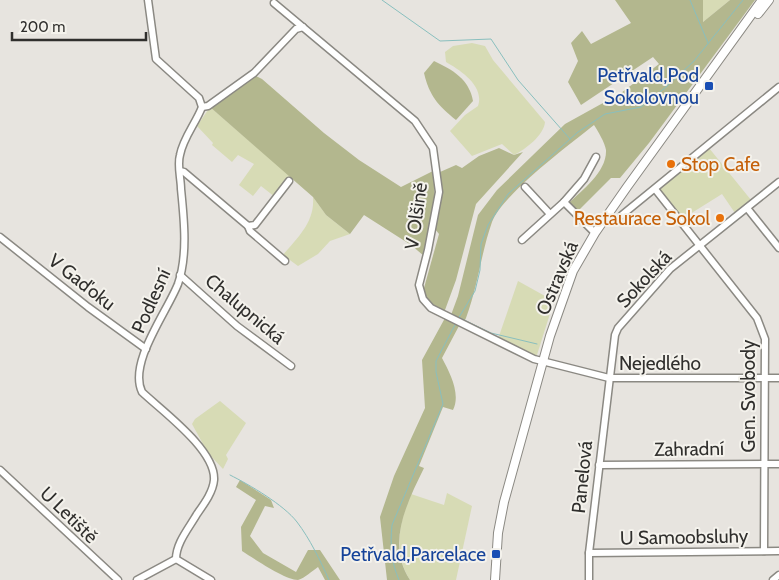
<svg xmlns="http://www.w3.org/2000/svg" width="779" height="580" font-family="Cabin,sans-serif">
<rect width="100%" height="100%" fill="#e7e4df"/>
<g fill="#d7dbb5">
<path d="M703 0H730L703 22Z"/>
<path d="M472 43 485 46 493 60 545 122C544 135 526 149 514 155L502 144 472 156 450 131 465 115 478 106C485 86 460 70 446 62L445 52 453 46Z"/>
<path d="M210 107 290 176 275 197 261 186 253 196 239 185 254 164 238 155 232 162 212 145 213 143 197 126Z"/>
<path d="M709 148 751 200 735 213 722 194 682 219 659 190Z"/>
<path d="M313 197 326 215 350 234 330 241 318 254 298 266 283 255C298 237 315 222 313 197Z"/>
<path d="M518 281 554 301 536 358 498 339Z"/>
<path d="M220 401 246 423 226 455 228 459 223 469 208 453 192 424 195 419Z"/>
<path d="M447 493 472 506 456 580H410C393 554 399 521 411 494L444 505Z"/>
</g>
<g fill="#b3b78e">
<path d="M615 0H703V22L730 0H755L649 143 620 178H611L577 212 568 204C582 190 607 172 606 150 605 143 598 131 594 125 569 145 503 194 492 222 481 253 478 286 466 318L464 322 451 315 458 296 478 215 497 190 565 124 621 93 659 64 653 57 581 105 568 82 578 61 571 43 582 31 591 44 631 23Z"/>
<path d="M434 61C453 70 469 79 473 101L456 120C438 106 429 95 424 73Z"/>
<path d="M254 75 262 79 324 133 359 160 401 187 433 171C437 203 434 226 424 256L411 245 364 215 350 234 326 215 313 197 210 107Z"/>
<path d="M499 148 514 155 523 152 476 204 456 280 445 310 439 312 424 298V288L439 234 435 229 439 191 436 170 440 172 456 165 462 168 479 156Z"/>
<path d="M445 318 460 324 442 358C450 373 461 394 453 410L443 407 419 466 424 468C407 503 386 543 410 580H387L380 517 394 476 425 408 422 360Z"/>
<path d="M240 480 271 500 274 508 265 506 250 536 263 553 296 572 308 550H320L340 580H325L318 567C312 571 305 578 298 580 285 580 253 558 242 551L241 527 256 500 236 487Z"/>
</g>
<g fill="none" stroke-linecap="round" stroke-linejoin="round">
<g stroke="#89bfbe" stroke-width="1">
<path d="M382 0 440 41 491 39 518 80 570 139"/>
<path d="M690 0 708 43"/>
<path d="M460 318 491 333 537 344"/>
<path d="M458 319 475 291 480 270 481 244 488 225 508 194 578 132 605 114 641 107 666 87 694 61 743 0"/>
<path d="M230 475C250 485 284 505 297 522 310 539 320 560 329 580"/>
<path d="M399 580C391 562 390 545 392 525L443 404 436 372V361L456 323"/>
</g>
<defs>
<g id="minor">
<path d="M148 0 156 59 199 98 202 107C196 123 183 138 180 155 177 165 181 179 181 189 184 219 188 255 178 284 167 312 128 363 142 392 162 411 216 450 214 480 213 492 204 504 197 514 189 528 176 543 176 559L211 580"/>
<path d="M274 3 415 121 433 148 439 192 428 250 419 285 423 299 431 308 534 359 609 378H779"/>
<path d="M202 107 208 106 254 73 296 29 303 27"/>
<path d="M180 171 184 172 248 226 255 225 289 181"/>
<path d="M525 187 550 214"/>
<path d="M655 189 757 318 765 339 764 551"/>
<path d="M564 202 595 233"/>
<path d="M747 208 779 248"/>
<path d="M622 215 779 87"/>
<path d="M248 226 250 231 285 261"/>
<path d="M0 237 88 307 146 349"/>
<path d="M522 240 564 202 584 179 596 157"/>
<path d="M180 275 237 326 291 366"/>
<path d="M599 465 779 464"/>
<path d="M0 470 118 580"/>
<path d="M589 553 779 551"/>
<path d="M137 580 176 559"/>
<path d="M589 580V553L615 335 618 328 670 269 779 182"/>
<path d="M773 580 779 575"/>
</g>
<g id="major">
<path d="M758 14 769 0"/>
<path d="M495 580 498 533 504 502 550 336 573 271 595 233 627 187 762 0"/>
</g>
</defs>
<use href="#minor" stroke="#8b8983" stroke-width="9"/>
<use href="#major" stroke="#8b8983" stroke-width="10"/>
<use href="#minor" stroke="#fff" stroke-width="6"/>
<use href="#major" stroke="#fff" stroke-width="8"/>
</g>
<g fill="#1a4fb4" stroke="#f4f2ec" stroke-width="2">
<rect x="704" y="81" width="10" height="10" rx="2.5"/>
<rect x="491" y="549" width="10" height="10" rx="2.5"/>
</g>
<g fill="#e8710a" stroke="#f4f2ec" stroke-width="2">
<circle cx="671" cy="164" r="5"/>
<circle cx="720" cy="218" r="5"/>
</g>
<g text-anchor="middle" dominant-baseline="central" stroke-width="4" stroke-linejoin="round" paint-order="stroke">
<g font-size="19" fill="#164399" stroke="#f4f2ec" text-anchor="end">
<text x="699" y="75">Petřvald,Pod<tspan x="699" dy="22">Sokolovnou</tspan></text>
<text x="486" y="554">Petřvald,Parcelace</text>
</g>
<g font-size="19" fill="#c56008" stroke="#f4f2ec" text-anchor="start">
<text x="681" y="164">Stop Cafe</text>
<text x="710" y="218" text-anchor="end">Restaurace Sokol</text>
</g>
<g font-size="19" fill="#302f2d" stroke="#f4f2ec">
<text transform="translate(416 216) rotate(-82)">V Olšině</text>
<text transform="translate(557 278) rotate(-67)">Ostravská</text>
<text transform="translate(644 279) rotate(-47)">Sokolská</text>
<text transform="translate(82 282) rotate(38)">V Gaďoku</text>
<text transform="translate(151 301) rotate(-66)">Podlesní</text>
<text transform="translate(245 309) rotate(40)">Chalupnická</text>
<text x="660" y="363">Nejedlého</text>
<text transform="translate(748 396) rotate(-90)">Gen. Svobody</text>
<text transform="translate(689 449) rotate(-1)">Zahradní</text>
<text transform="translate(582 477) rotate(-84)">Panelová</text>
<text transform="translate(69 515) rotate(44)">U Letiště</text>
<text transform="translate(684 537) rotate(-1)">U Samoobsluhy</text>
</g>
</g>
<path d="M12 32v8h134v-8" fill="none" stroke="#302f2d" stroke-width="2.5"/>
<text x="20" y="32" font-size="15" fill="#302f2d" stroke="#f4f2ec" stroke-width="4" paint-order="stroke">200 m</text>
</svg>
